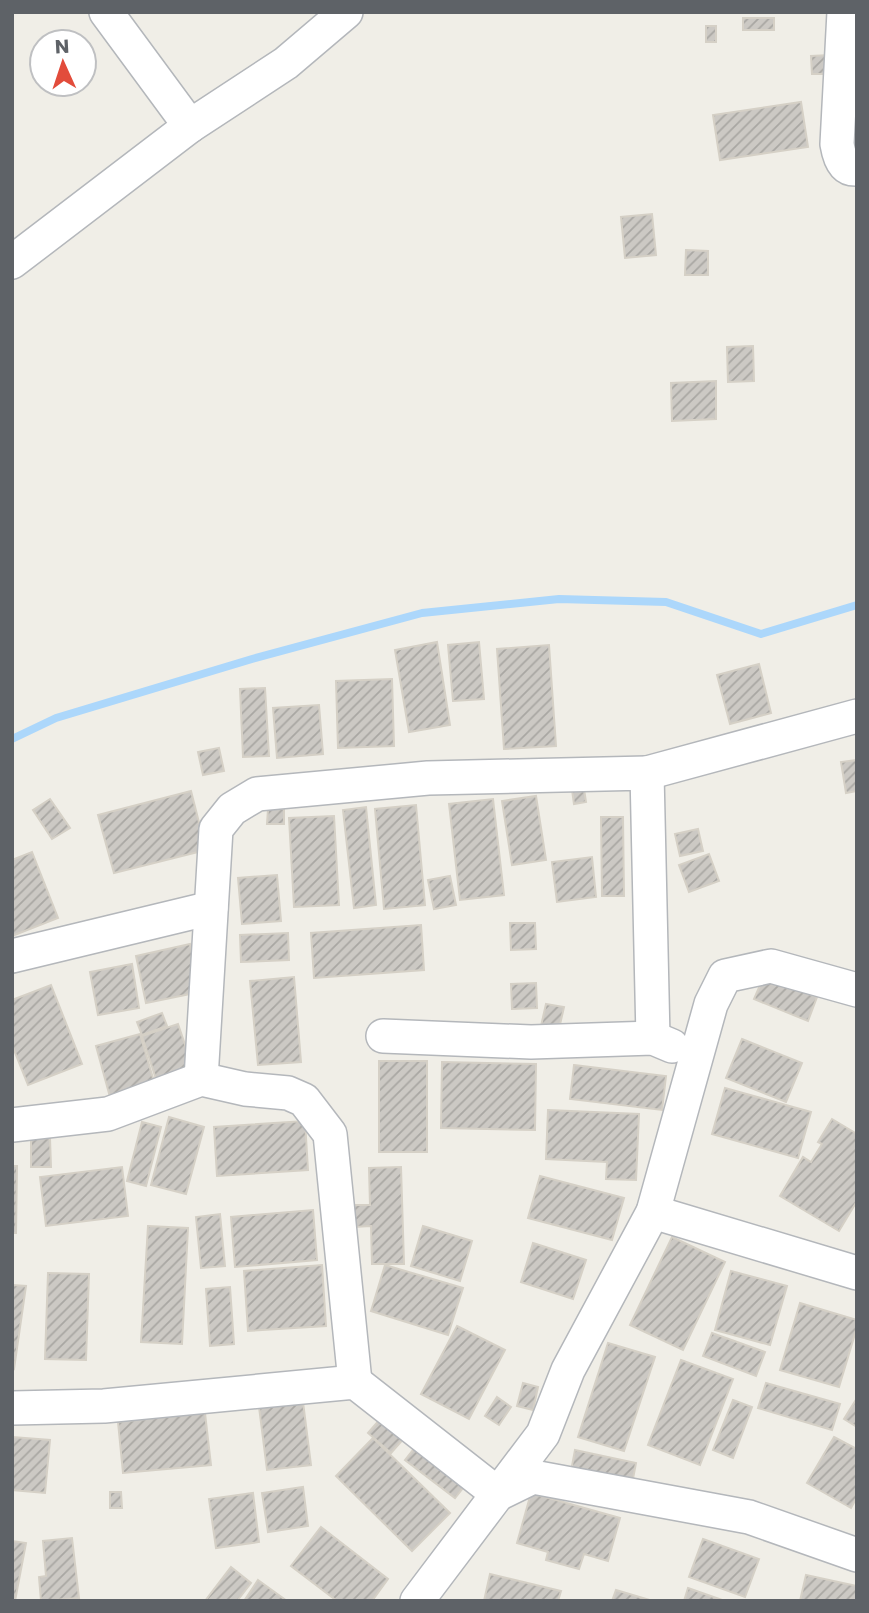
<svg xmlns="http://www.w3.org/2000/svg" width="869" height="1613" font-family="Poppins,sans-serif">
<defs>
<pattern id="building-hatch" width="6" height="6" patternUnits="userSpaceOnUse" patternTransform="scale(1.75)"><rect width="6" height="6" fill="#ccc9c4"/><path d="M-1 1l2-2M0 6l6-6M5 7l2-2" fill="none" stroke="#a9a7a3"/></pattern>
</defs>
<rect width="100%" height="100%" fill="#f0eee7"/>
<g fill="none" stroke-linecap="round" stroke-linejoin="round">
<path stroke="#acd7fb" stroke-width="8" d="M12 739 56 718 252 659 422 613 559 599 666 602 761 634 857 605"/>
</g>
<g fill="url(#building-hatch)" stroke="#d5d0c6" stroke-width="2">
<rect x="743" y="18" width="31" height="12"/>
<rect x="706" y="26" width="10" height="16"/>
<path d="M830 55 831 74H812L811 56Z"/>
<path d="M801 102 808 147 720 160 713 115Z"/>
<path d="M652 214 656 255 625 258 621 217Z"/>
<path d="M686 250 708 251V275H685Z"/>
<path d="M753 346 754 381 728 382 727 347Z"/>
<path d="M716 381V419L672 421 671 383Z"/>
<path d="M437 642 450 725 409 732 395 650Z"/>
<path d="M479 642 484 699 453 701 448 645Z"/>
<path d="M549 645 556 746 504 749 497 649Z"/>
<path d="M759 664 771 713 730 724 717 675Z"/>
<path d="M392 679 394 746 338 748 336 681Z"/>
<path d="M265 688 269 756 243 757 240 689Z"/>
<path d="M319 705 323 754 277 758 273 708Z"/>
<path d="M219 748 224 771 203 775 198 752Z"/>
<path d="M857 760V791L846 793 841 762Z"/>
<path d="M584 789 586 802 574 804 572 790Z"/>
<path d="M191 791 206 850 114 873 98 815Z"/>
<path d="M536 796 546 860 512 865 502 801Z"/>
<path d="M50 799 70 828 52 839 33 810Z"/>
<path d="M493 799 504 895 460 900 449 804Z"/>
<path d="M416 805 425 905 384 909 375 809Z"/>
<path d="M366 807 376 905 354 908 343 810Z"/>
<path d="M268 809H284V824H267Z"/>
<path d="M334 816 339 905 294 907 289 818Z"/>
<path d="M601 817H623L624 896H602Z"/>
<path d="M698 829 703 851 680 856 675 834Z"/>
<path d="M32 852 58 918 12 936V860Z"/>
<path d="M709 854 719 881 689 892 679 865Z"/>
<path d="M592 857 596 897 557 902 552 862Z"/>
<path d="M277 875 281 921 242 924 238 878Z"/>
<path d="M450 876 456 905 434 909 428 880Z"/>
<path d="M510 923H535L536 949 511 950Z"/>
<path d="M421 925 424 970 314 978 311 933Z"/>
<path d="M288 933 289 960 241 962 240 935Z"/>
<path d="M190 944 200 992 146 1003 136 956Z"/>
<path d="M132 964 139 1008 98 1015 90 972Z"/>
<path d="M764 976 817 997 808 1021 754 999Z"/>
<path d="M294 977 301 1062 258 1065 250 981Z"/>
<path d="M536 983 537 1008 512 1009 511 984Z"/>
<path d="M51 985 82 1064 28 1085 12 1045V1000Z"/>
<path d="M546 1004 564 1007 559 1029 541 1026Z"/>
<path d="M162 1013 167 1026 142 1035 137 1022Z"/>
<path d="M178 1024 193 1068 156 1079 142 1036Z"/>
<path d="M140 1034 155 1085 110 1097 96 1046Z"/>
<path d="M742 1039 802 1063 786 1102 726 1078Z"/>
<rect x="379" y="1061" width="48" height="91"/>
<path d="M442 1062 536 1064 535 1130 441 1128Z"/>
<path d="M574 1065 666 1076 662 1110 570 1099Z"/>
<path d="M725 1088 811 1112 798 1158 712 1134Z"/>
<path d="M548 1110 639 1114 636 1180 606 1179 607 1162 546 1159Z"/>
<path d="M169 1117 204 1127 186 1194 151 1185Z"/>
<path d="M832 1119 857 1134V1201L839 1231 780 1196 803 1157 811 1162 822 1144 818 1142Z"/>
<path d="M305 1121 308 1170 217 1176 214 1127Z"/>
<path d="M142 1122 161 1127 146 1186 127 1181Z"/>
<path d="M50 1138 51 1167H31V1139Z"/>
<path d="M12 1166H17L16 1233H12Z"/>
<path d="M122 1167 128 1216 46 1226 40 1177Z"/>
<path d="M401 1167 404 1264H372L371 1226 354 1227 353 1205H370L369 1168Z"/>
<path d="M540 1176 624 1198 612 1240 528 1218Z"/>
<path d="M313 1210 317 1260 235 1267 231 1217Z"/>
<path d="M220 1214 225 1266 201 1268 196 1217Z"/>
<path d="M148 1226 188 1228 182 1344 141 1342Z"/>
<path d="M423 1226 472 1241 460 1281 411 1266Z"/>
<path d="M672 1237 725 1262 683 1350 630 1325Z"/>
<path d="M533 1243 586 1260 573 1299 521 1282Z"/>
<path d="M322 1265 326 1326 248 1331 244 1271Z"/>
<path d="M385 1265 463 1288 448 1335 371 1311Z"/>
<path d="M731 1271 787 1286 770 1345 715 1330Z"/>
<path d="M48 1273 89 1274 86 1360 45 1359Z"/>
<path d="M12 1285 26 1286 14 1369 12 1368Z"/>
<path d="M230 1287 234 1344 210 1346 206 1289Z"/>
<path d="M800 1303 857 1320V1327L839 1387 780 1370Z"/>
<path d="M457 1326 505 1350 469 1419 421 1394Z"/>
<path d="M712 1333 765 1352 756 1376 703 1356Z"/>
<path d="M608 1343 655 1357 624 1451 578 1437Z"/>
<path d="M681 1360 733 1379 700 1465 648 1445Z"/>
<path d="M523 1383 538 1387 533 1410 517 1406Z"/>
<path d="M766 1383 840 1404 832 1430 758 1408Z"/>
<path d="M497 1397 511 1407 499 1425 485 1416Z"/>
<path d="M857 1398V1427L844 1419Z"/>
<path d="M733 1400 752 1407 733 1458 713 1450Z"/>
<path d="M303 1402 311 1465 267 1470 259 1407Z"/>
<path d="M205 1413 211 1465 123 1473 118 1422Z"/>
<path d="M382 1417 405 1437 391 1453 368 1433Z"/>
<path d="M12 1437 50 1440 45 1493 12 1490Z"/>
<path d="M834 1437 857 1449V1497L851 1508 807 1483Z"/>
<path d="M373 1438 450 1513 412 1551 336 1476Z"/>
<path d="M417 1445 467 1483 455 1498 405 1460Z"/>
<path d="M575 1450 636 1463 632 1484 571 1471Z"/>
<path d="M303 1487 308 1526 268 1532 262 1493Z"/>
<path d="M110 1492H121L122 1508H110Z"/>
<path d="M253 1493 259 1542 216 1548 209 1499Z"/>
<path d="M531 1493 620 1518 608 1561 584 1554 579 1569 546 1560 548 1552 517 1543Z"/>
<path d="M321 1527 388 1579 372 1601H337L291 1566Z"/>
<path d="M72 1538 79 1598 41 1601 39 1577 46 1576 43 1541Z"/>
<path d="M703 1539 759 1559 745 1597 689 1577Z"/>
<path d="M12 1541 26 1543 15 1601H12Z"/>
<path d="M231 1567 251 1583 237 1601H205Z"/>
<path d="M490 1574 561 1591 558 1601H484Z"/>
<path d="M806 1575 857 1586V1601H800Z"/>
<path d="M258 1580 287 1601H244Z"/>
<path d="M688 1588 725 1601H684Z"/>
<path d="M616 1590 653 1601H612Z"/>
</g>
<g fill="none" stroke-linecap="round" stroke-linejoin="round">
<defs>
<g id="minor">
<path d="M106 12 190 126"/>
<path d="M844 12 837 144C839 156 843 170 857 169"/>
<path d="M12 262 190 126 286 63 346 12"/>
<path d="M647 773 857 716"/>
<path d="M12 956 211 908"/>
<path d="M383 1036 531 1042 653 1038 672 1046"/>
<path d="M201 1079 216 829 232 809 257 794 428 778 647 773 653 1038"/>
<path d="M12 1125 108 1114 201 1079 245 1089 288 1093 304 1100 330 1134 355 1382"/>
<path d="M653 1212 857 1273"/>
<path d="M12 1408 104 1406 355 1382 498 1494 533 1477 749 1517 857 1555"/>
<path d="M417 1601 543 1434 568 1370 653 1212 711 1004 725 976 771 966 857 990"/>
</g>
</defs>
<use href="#minor" stroke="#b4b7bb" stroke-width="36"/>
<use href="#minor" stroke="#fff" stroke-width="33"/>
</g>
<rect width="869" height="1613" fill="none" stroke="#5e6267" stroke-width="28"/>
<g transform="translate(63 63) rotate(357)"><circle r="33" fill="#ffffff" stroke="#bfc0c2" stroke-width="2"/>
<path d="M0-5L12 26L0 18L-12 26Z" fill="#e24c3b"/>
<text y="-10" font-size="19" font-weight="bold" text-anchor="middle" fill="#5e6267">N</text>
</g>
</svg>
